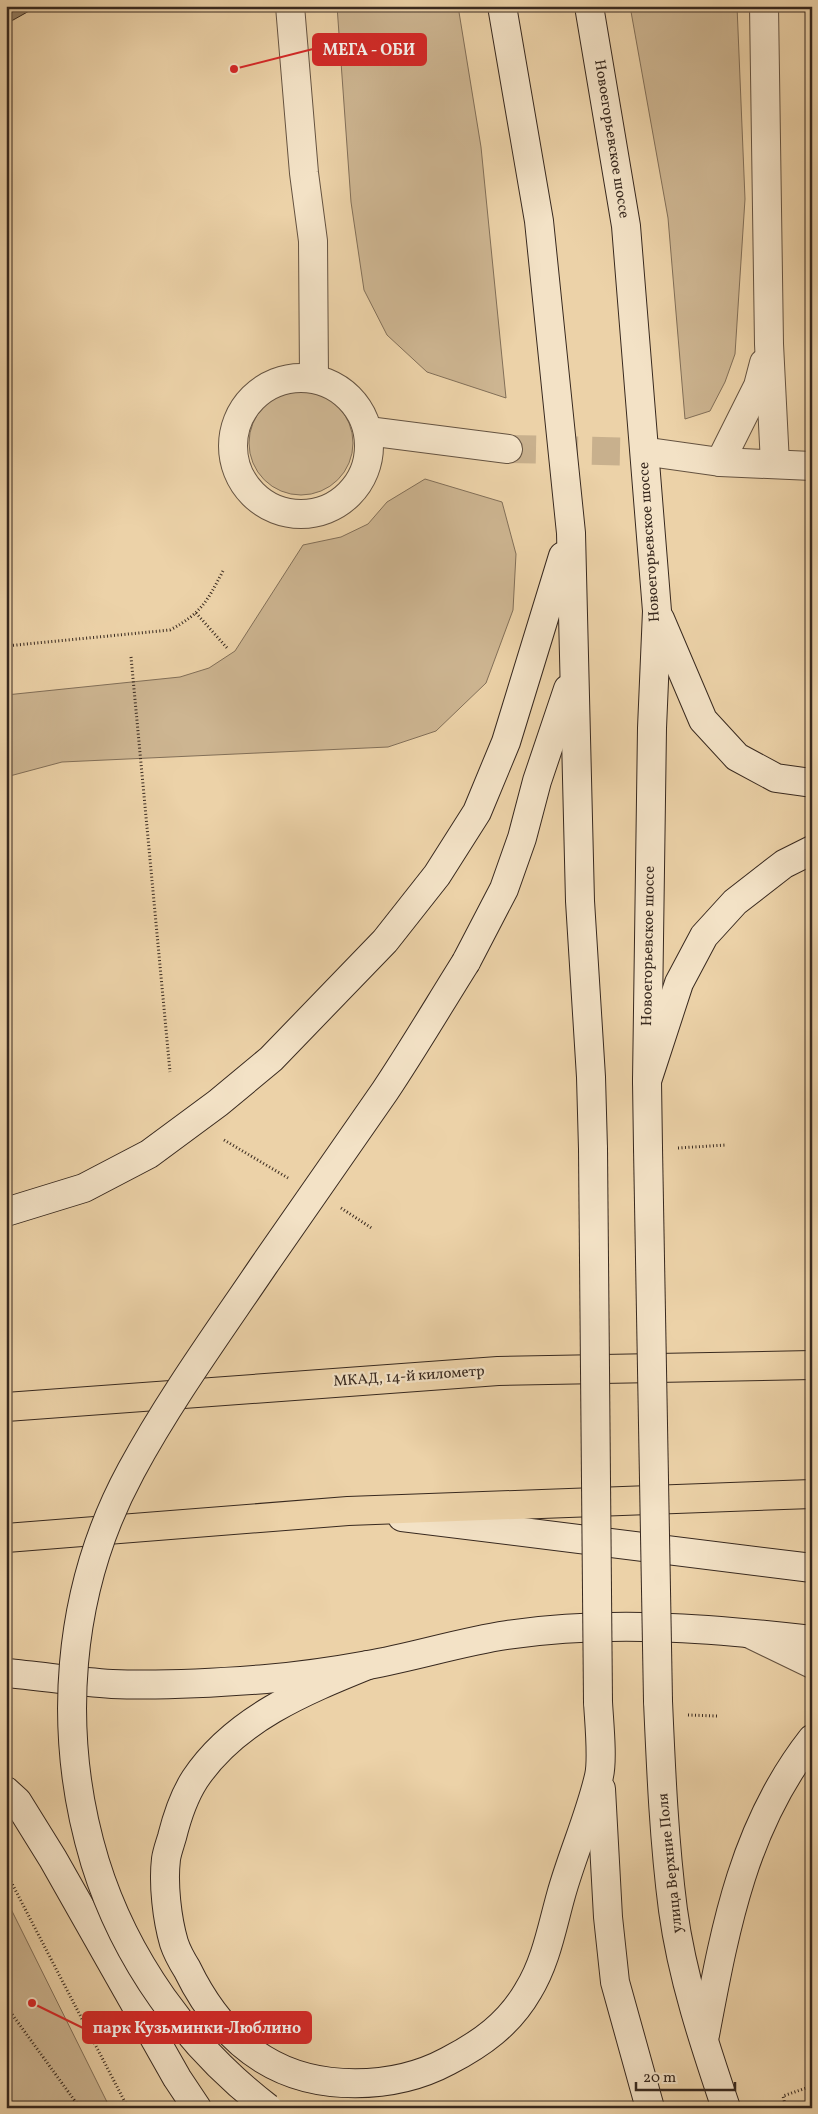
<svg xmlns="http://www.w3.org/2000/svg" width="818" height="2114" font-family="Vollkorn,serif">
<rect width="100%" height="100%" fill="#ecd2a8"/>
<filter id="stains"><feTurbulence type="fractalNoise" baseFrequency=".004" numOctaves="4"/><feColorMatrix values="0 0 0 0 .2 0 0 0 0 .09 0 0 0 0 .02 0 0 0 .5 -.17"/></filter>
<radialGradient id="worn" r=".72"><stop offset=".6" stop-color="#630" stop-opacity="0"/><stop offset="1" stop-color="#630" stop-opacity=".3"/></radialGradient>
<g fill="#cdb591" stroke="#826f58">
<path d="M337 6H458L481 147 506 398 427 372 387 335 364 290 351 202Z"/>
<path d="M630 6H737L745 199 735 354 725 382 710 411 685 419 668 218Z"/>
<circle cx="301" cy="443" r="52"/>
<path d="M425 479 502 502 516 554 513 610 486 683 436 731 388 747 62 762 6 777V695L180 677 209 668 235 651 303 545 341 537 368 524 387 502Z"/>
<path d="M6 1899 110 2108H6Z"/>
</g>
<path fill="#968166" stroke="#38291f" d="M6 6H38L6 24Z"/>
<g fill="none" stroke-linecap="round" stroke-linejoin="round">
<path stroke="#c8b08d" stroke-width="28" stroke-dasharray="28 14" stroke-linecap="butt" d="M508 449 649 452"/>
<defs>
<g id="street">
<path d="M290 6 304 173 313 241 314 378"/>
<path d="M764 6 769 344 775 464"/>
<circle cx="301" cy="446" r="68"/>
<path d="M368 431 508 449"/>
<path d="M649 452 720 462 812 466"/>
<path d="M720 462 758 386 764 363"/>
<path d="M750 1634 812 1664"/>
</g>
<g id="secondary">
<path d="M502 6 539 221 571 533 580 901 591 1077 593 1149"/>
<path d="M589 6 626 226 657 611 652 728 647 1081"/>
<path d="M660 619 703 720 737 757 776 778 812 783"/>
<path d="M466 962 504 889 522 838 537 781 568 689"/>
<path d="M648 1148 647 1081 679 983 704 936 735 902 784 864 812 850"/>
<path d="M6 1212 84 1188 149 1154 218 1103 271 1059 385 941 437 875 477 812 506 742 563 556"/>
<path d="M402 1517 812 1568"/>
<path d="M368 1665C304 1691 235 1719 195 1779 184 1796 177 1817 172 1837 170 1844 167 1852 166 1859 163 1884 167 1919 174 1943 177 1952 182 1961 187 1969 204 2004 229 2038 263 2059 316 2092 394 2090 448 2061 481 2044 509 2024 528 1991 546 1962 552 1927 561 1895 572 1855 590 1816 599 1776 603 1759 599 1721 598 1702"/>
<path d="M6 1673C41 1676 77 1682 112 1684 163 1686 215 1683 266 1679 300 1676 335 1671 368 1665 414 1657 460 1642 507 1635 609 1620 710 1628 812 1640"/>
<path d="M658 1701C661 1770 664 1841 673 1910 682 1977 704 2043 726 2108"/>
<path d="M601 1789 608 1917 615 1982 650 2108"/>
<path d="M6 1791 17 1801 53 1859 177 2078 197 2108"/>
<path d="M705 2035C725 1929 743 1827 812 1739"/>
</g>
<g id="highway">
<path d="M6 1407 498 1371 812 1365"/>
<path d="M6 1538 348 1511 812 1494"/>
</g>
</defs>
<use href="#street" stroke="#655341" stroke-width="30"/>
<use href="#secondary" stroke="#38291f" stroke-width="30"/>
<use href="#highway" stroke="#38291f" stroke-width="30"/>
<g stroke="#38291f" stroke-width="3" stroke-dasharray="1 2.5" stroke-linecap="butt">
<path d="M196 613 228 649"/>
<path d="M6 646 170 630C202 613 207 601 223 571"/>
<path d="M131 657 170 1072"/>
<path d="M224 1140 288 1178"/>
<path d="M678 1148 726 1145"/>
<path d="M341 1208 373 1229"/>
<path d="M688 1715 717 1716"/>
<path d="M6 1872 128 2108"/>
<path d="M6 2006 80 2108"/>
<path d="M786 2108 783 2096 812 2086"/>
</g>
<use href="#street" stroke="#f3e2c6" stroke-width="28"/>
<use href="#secondary" stroke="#f3e2c6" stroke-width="28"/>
<use href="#highway" stroke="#ecd2a8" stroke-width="28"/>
<defs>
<g id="secondary-bridge">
<path d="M648 1148 658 1701"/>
<path d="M593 1149 598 1702"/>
<path d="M268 2108C187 2046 125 1959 95 1862 56 1733 66 1591 131 1471 170 1399 218 1333 264 1265 304 1207 345 1149 385 1091 413 1049 439 1005 466 962"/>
</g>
</defs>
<use href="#secondary-bridge" stroke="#38291f" stroke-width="30" stroke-linecap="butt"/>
<use href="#secondary-bridge" stroke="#f3e2c6" stroke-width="28"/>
</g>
<g text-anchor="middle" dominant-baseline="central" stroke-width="4.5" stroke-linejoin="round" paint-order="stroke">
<g font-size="15" fill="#38291f" stroke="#f3e2c6">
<text transform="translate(611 139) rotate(81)">Новоегорьевское шоссе</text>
<text transform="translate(650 542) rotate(-94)">Новоегорьевское шоссе</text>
<text transform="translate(649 946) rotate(-89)">Новоегорьевское шоссе</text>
<text transform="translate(409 1377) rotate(-4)">МКАД, 14-й километр</text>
<text transform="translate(671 1863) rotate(-96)">улица Верхние Поля</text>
</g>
</g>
<path fill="none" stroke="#d62828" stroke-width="2" d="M234 69L313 49M32 2003L83 2028"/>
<g fill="#d62828" stroke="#f3e2c6" stroke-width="2">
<circle cx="234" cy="69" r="5"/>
<circle cx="32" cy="2003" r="5"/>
</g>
<g fill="#d62828" stroke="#d62828" stroke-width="2">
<rect x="313" y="34" width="113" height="31" rx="5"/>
<rect x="83" y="2012" width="228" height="31" rx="5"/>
</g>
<g font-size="16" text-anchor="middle" font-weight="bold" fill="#fff">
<text x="369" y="55">МЕГА - ОБИ</text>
<text x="197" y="2033">парк Кузьминки-Люблино</text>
</g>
<rect width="818" height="2114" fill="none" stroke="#ecd2a8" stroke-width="25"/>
<rect x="8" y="8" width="803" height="2099" fill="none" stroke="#38291f" stroke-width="2.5"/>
<rect x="12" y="12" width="793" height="2089" fill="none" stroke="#38291f"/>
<path d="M636 2082v8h99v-8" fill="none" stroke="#38291f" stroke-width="2.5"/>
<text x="643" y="2082" font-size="15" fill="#38291f" stroke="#f3e2c6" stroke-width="4" paint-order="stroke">20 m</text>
<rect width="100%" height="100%" filter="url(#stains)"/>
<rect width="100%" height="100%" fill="url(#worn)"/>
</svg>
